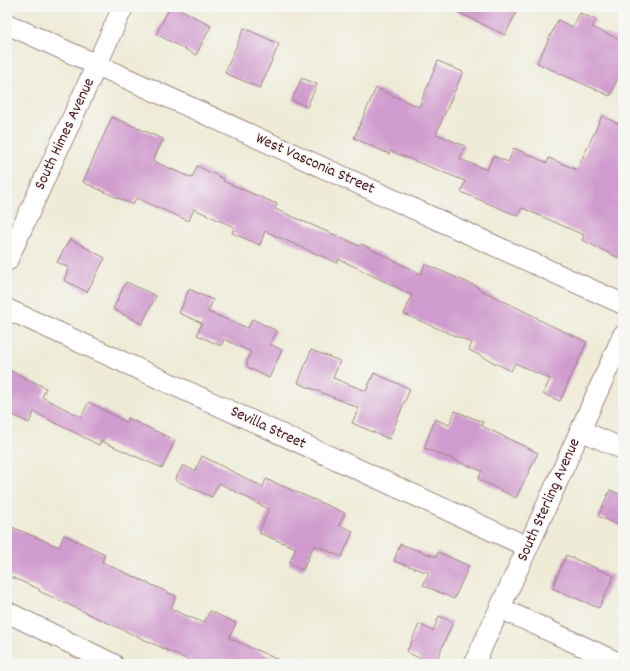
<svg xmlns="http://www.w3.org/2000/svg" width="630" height="671" font-family="Dekko,sans-serif">
<rect width="100%" height="100%" fill="#f6f6f2"/>
<filter id="ink" filterUnits="userSpaceOnUse"><feTurbulence type="fractalNoise" baseFrequency=".025" numOctaves="2"/><feDisplacementMap in="SourceGraphic" scale="8" xChannelSelector="R" yChannelSelector="G"/><feConvolveMatrix kernelMatrix="1 2 1 2 8 2 1 2 1" color-interpolation-filters="sRGB"/></filter>
<filter id="wash" filterUnits="userSpaceOnUse"><feTurbulence type="fractalNoise" baseFrequency=".012" numOctaves="4" result="noise"/><feDisplacementMap in="SourceGraphic" scale="16" xChannelSelector="R" yChannelSelector="G"/><feGaussianBlur stdDeviation="0.9" result="paint"/><feColorMatrix in="noise" values="0 0 0 0 0 0 0 0 0 0 0 0 0 0 0 0 0 1.4 0 .05"/><feComposite in="paint" operator="in"/></filter>
<g filter="url(#wash)">
<rect width="100%" height="100%" fill="#eeebd7"/>
<g id="blocks">
<g fill="#d09bce">
<path d="M170 7H176L211 26 196 55 156 34Z"/>
<path d="M448 7H519L505 35Z"/>
<path d="M580 13 596 20 592 27 623 41V66L610 96 537 63 558 20 573 27Z"/>
<path d="M244 28 279 44 260 88 225 73Z"/>
<path d="M438 61 463 72 436 134 465 146 460 159 487 170 493 156 508 162 514 148 547 163 549 158 577 170 602 116 623 126V260L582 240 584 235 522 208 518 216 461 192 465 181 390 151 389 154 354 138 376 88 419 107Z"/>
<path d="M302 78 317 84 307 107 292 100Z"/>
<path d="M112 117 163 139 153 161 192 178 197 166 224 179 223 181 277 204 275 209 360 246 361 244 421 274 425 264 478 287 477 288 538 318 537 319 587 342 560 401 543 394 550 379 515 363 511 371 469 350 472 343 404 314 412 295 339 259 337 263 265 231 260 245 232 233 234 227 194 209 189 221 136 198 133 205 83 182Z"/>
<path d="M70 239 105 258 87 292 64 280 69 268 57 262Z"/>
<path d="M126 282 156 296 142 324 113 309Z"/>
<path d="M189 289 213 300 208 312 248 328 252 319 277 331 270 344 282 350 269 378 247 367V361L251 352 224 339 221 346 197 335 202 323 179 313Z"/>
<path d="M311 350 340 361 333 378 366 391 374 373 410 389 389 439 352 423 359 408 298 383Z"/>
<path d="M7 369 46 388 42 397 81 417 89 402 126 422 127 418 175 440 162 468 101 441 99 445 34 412 29 423 7 412Z"/>
<path d="M455 411 483 422 482 426 538 453 516 498 478 479 482 471 424 448 435 419 449 425Z"/>
<path d="M202 456 263 487 266 479 345 513 339 525 353 531 342 557 314 545 303 570 289 564 296 548 259 533 269 509 256 503V502L219 483 212 497 175 480 183 465 195 471Z"/>
<path d="M610 490 623 496V527L598 516Z"/>
<path d="M7 525 59 547 64 535 105 554 102 562 176 596 171 609 204 623 210 611 236 623 229 638 288 664H197L39 591V589L7 575Z"/>
<path d="M400 544 436 557 438 552 469 566 454 599 423 585 429 573 394 561Z"/>
<path d="M566 555 614 576 599 608 552 588Z"/>
<path d="M439 616 453 622 435 664H419L421 659 407 652 419 624 433 631Z"/>
</g>
</g>
</g>
<g filter="url(#ink)">
<use href="#blocks" fill-opacity="0" stroke="#9c8581" stroke-width="1"/>
<g fill="none" stroke-linecap="round" stroke-linejoin="round">
<defs>
<g id="minor">
<path d="M7 24 623 304"/>
<path d="M7 261 123 7"/>
<path d="M7 309 528 547"/>
<path d="M580 430 623 449"/>
<path d="M500 608 621 664"/>
<path d="M7 612 113 664"/>
<path d="M474 664 528 547 623 335"/>
</g>
</defs>
<use href="#minor" stroke="#9c8581" stroke-width="22"/>
<use href="#minor" stroke="#fff" stroke-width="20"/>
</g>
</g>
<g text-anchor="middle" dominant-baseline="central" stroke-width="3" stroke-linejoin="round" paint-order="stroke">
<g font-size="16" fill="#4a1f2b" stroke="#f6f6f2">
<text transform="translate(65 134) rotate(-65)">South Himes Avenue</text>
<text transform="translate(315 164) rotate(24)">West Vasconia Street</text>
<text transform="translate(268 428) rotate(25)">Sevilla Street</text>
<text transform="translate(549 500) rotate(-66)">South Sterling Avenue</text>
</g>
</g>
<rect width="630" height="671" fill="none" stroke="#f6f6f2" stroke-width="24"/>
</svg>
